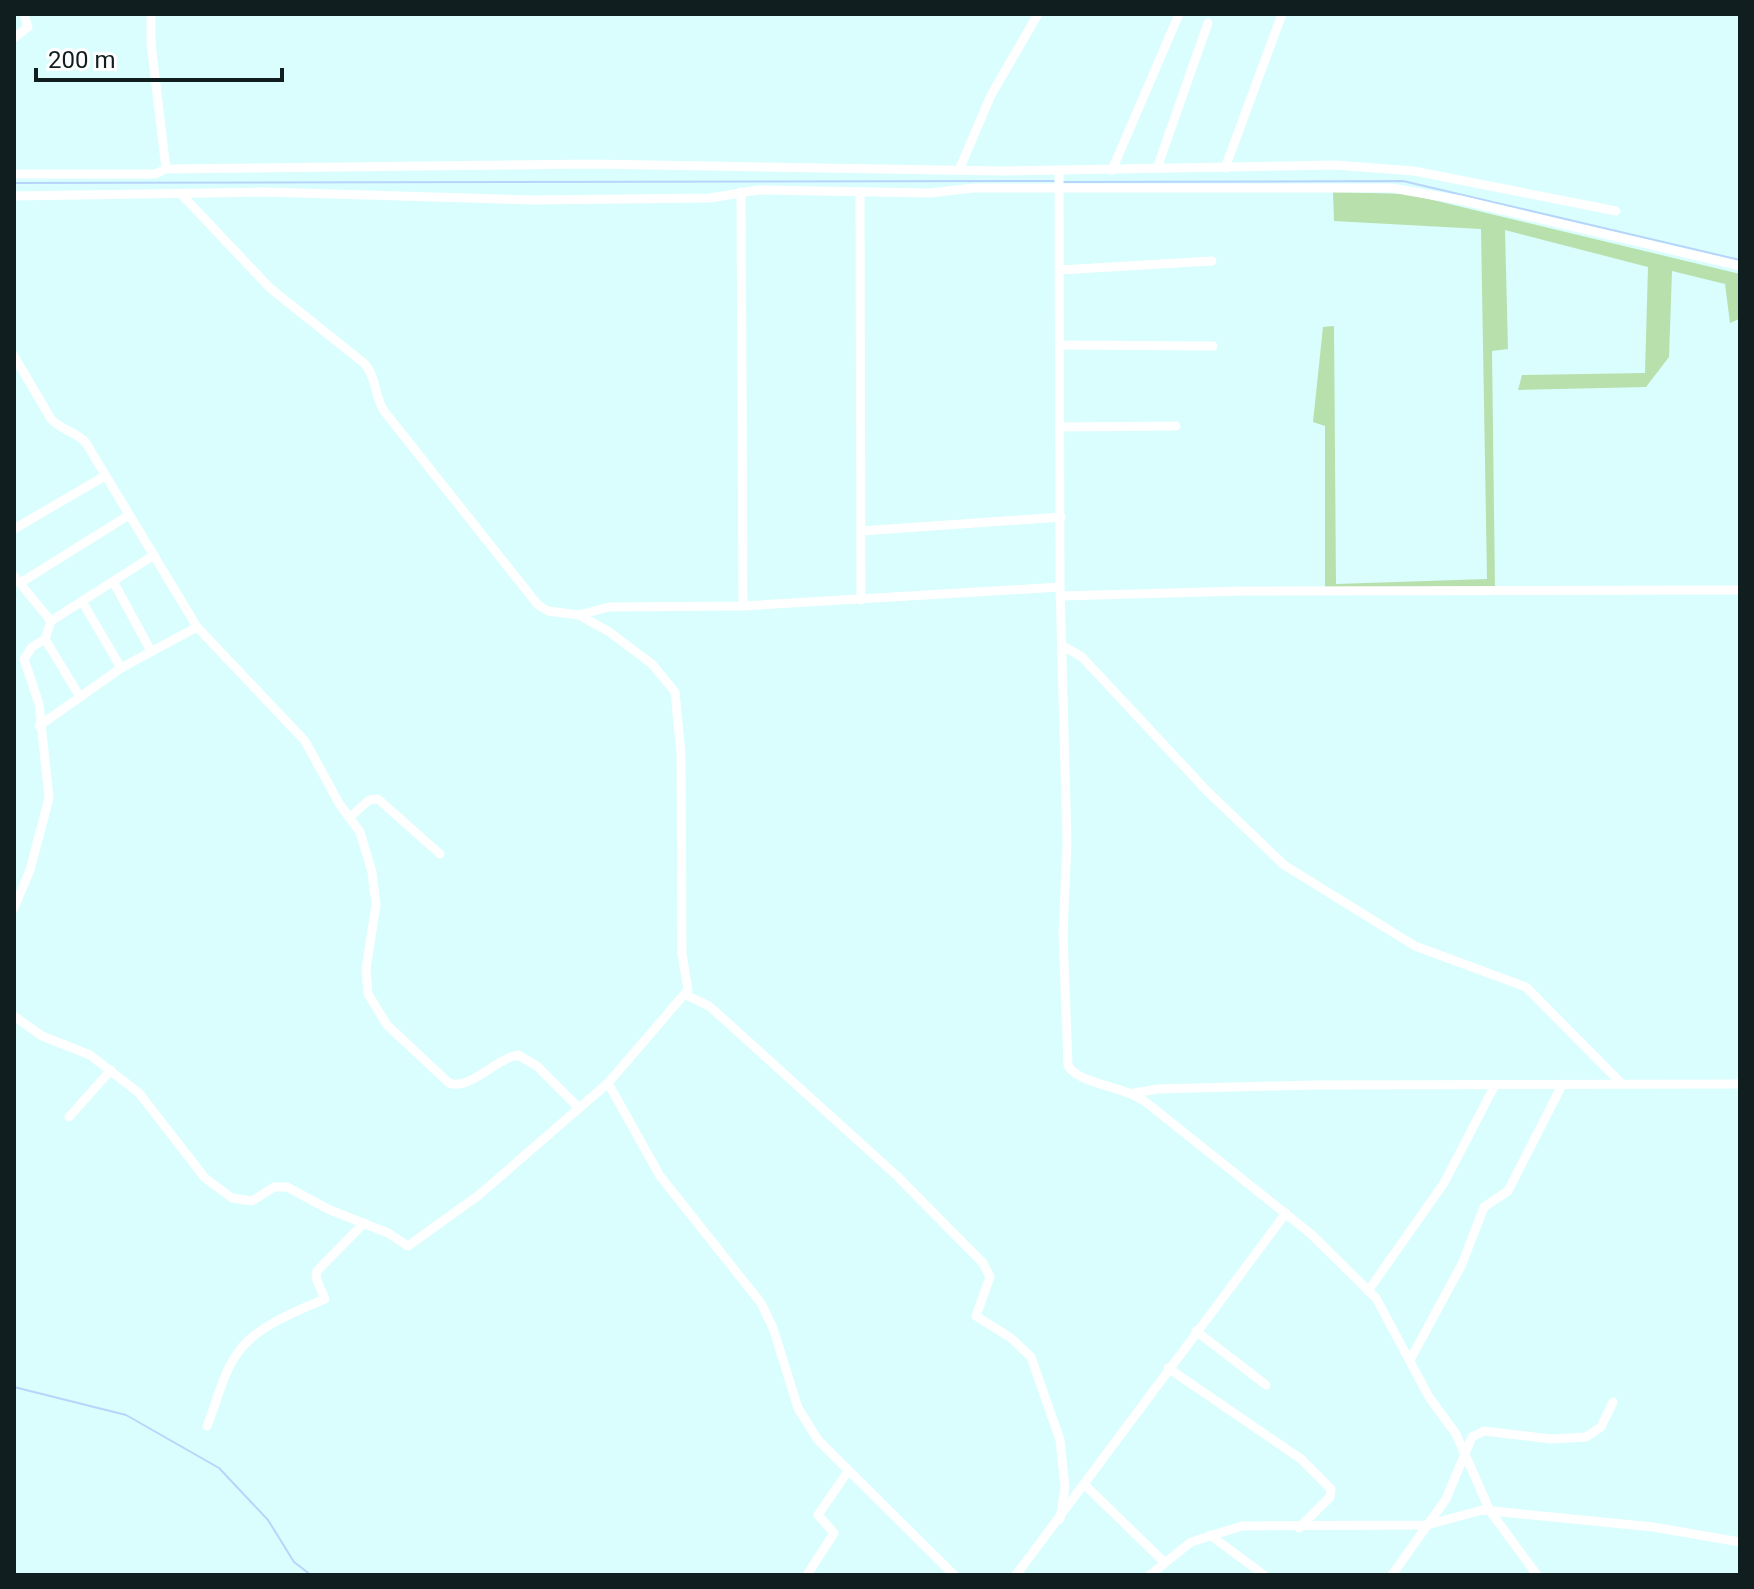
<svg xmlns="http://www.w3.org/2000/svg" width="1754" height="1589" font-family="Roboto,sans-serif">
<rect width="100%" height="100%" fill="#d9fefd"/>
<path fill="#b8e0ac" d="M1333 192 1408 194 1740 274 1739 319 1730 323 1725 284 1672 271 1669 357 1646 387 1518 390 1522 375 1645 373 1648 267 1505 230 1508 349 1492 351 1495 589 1325 592V426L1313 422 1323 327 1334 326 1336 584 1487 579 1481 229 1334 221Z"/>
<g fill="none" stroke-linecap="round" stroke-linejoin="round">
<g stroke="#b7d5fb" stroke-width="2">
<path d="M1063 182 1403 181 1740 260"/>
<path d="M14 183 1056 181"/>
<path d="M14 1387 126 1415 219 1468 268 1520 294 1562 311 1575"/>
</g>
<g stroke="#fff" stroke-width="9">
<path d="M151 14V43L166 169"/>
<path d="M14 38 28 27 24 14"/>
<path d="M1157 168 1208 23"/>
<path d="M1225 168 1282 14"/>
<path d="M959 170 991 95 1038 14"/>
<path d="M1059 170 1060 587 1067 842 1063 934 1068 1065C1076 1084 1124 1085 1147 1103L1311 1234 1376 1298 1429 1397 1456 1434 1490 1511 1537 1575"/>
<path d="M1112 170 1179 14"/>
<path d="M14 174H155L166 169 593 164 1002 171 1335 165 1414 171 1616 211"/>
<path d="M741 192 743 606"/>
<path d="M860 192 861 600"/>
<path d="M14 196 264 192 533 200 710 198 758 190 930 193 973 188H1392L1460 200 1740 266"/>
<path d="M1060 270 1212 261"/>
<path d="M1060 345 1213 346"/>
<path d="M14 356 51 419C62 431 76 431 86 443L197 627 305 741 340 805 360 832 372 872 376 905 366 969 368 994 387 1025 449 1083C470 1091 496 1058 518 1055L537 1066 578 1107"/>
<path d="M1060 427 1176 426"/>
<path d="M14 529 105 476"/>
<path d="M861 531 1061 517"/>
<path d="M14 576 51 621 45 639 32 647 24 659 39 704 49 798 30 870 14 908"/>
<path d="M20 583 129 515"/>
<path d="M114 583 151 651"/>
<path d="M1061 596 1242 591 1740 590"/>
<path d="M83 603 121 668"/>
<path d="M579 615 609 607 743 606 1060 587"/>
<path d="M51 621 154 555"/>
<path d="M45 639 80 697"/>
<path d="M1063 646 1082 657 1207 791 1284 865 1415 946 1526 987 1622 1084"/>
<path d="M39 726 121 668 197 627"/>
<path d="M349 818 369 800 378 799 440 854"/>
<path d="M686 995 709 1006 727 1022 897 1176 983 1263 990 1277 976 1316 1011 1338 1031 1357 1060 1440 1065 1487 1060 1519"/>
<path d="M14 1016 42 1036 90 1055 139 1093 205 1178 232 1198 252 1201 274 1187H287L330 1210 388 1233 408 1246 479 1195 608 1083 688 990 682 954 681 754 675 692 652 664 608 631 579 615 548 611 538 605 384 411C374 395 377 379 365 364L270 288 182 195"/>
<path d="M608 1083 660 1176 761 1303 773 1328 798 1408 818 1440 954 1575"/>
<path d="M1134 1093 1158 1089 1315 1085 1740 1084"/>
<path d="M69 1117 111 1070"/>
<path d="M1368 1291 1444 1183 1495 1085"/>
<path d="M1196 1331 1266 1385"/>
<path d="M1410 1360 1462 1264 1484 1207 1508 1191 1562 1085"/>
<path d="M1168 1368 1301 1459 1331 1489 1330 1497 1299 1528"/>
<path d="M207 1426C217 1402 223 1372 239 1351 256 1327 298 1310 325 1299L316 1278 317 1271 364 1223"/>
<path d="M1084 1484 1164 1562"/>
<path d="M1210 1535 1264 1575"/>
<path d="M807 1575 834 1533 818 1515 848 1471"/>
<path d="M1016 1575 1286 1213"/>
<path d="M1150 1575 1191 1542 1242 1526 1427 1525 1482 1510 1653 1527 1740 1542"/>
<path d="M1392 1575 1446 1499 1472 1437 1484 1431 1552 1439 1586 1437 1601 1427 1613 1402"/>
</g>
</g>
<rect width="1754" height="1589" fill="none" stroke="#111e1f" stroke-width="32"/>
<path d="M36 68v12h246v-12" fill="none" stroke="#111e1f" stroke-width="4"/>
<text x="48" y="68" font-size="24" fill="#111e1f" stroke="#ffffff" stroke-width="6" paint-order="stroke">200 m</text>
</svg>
